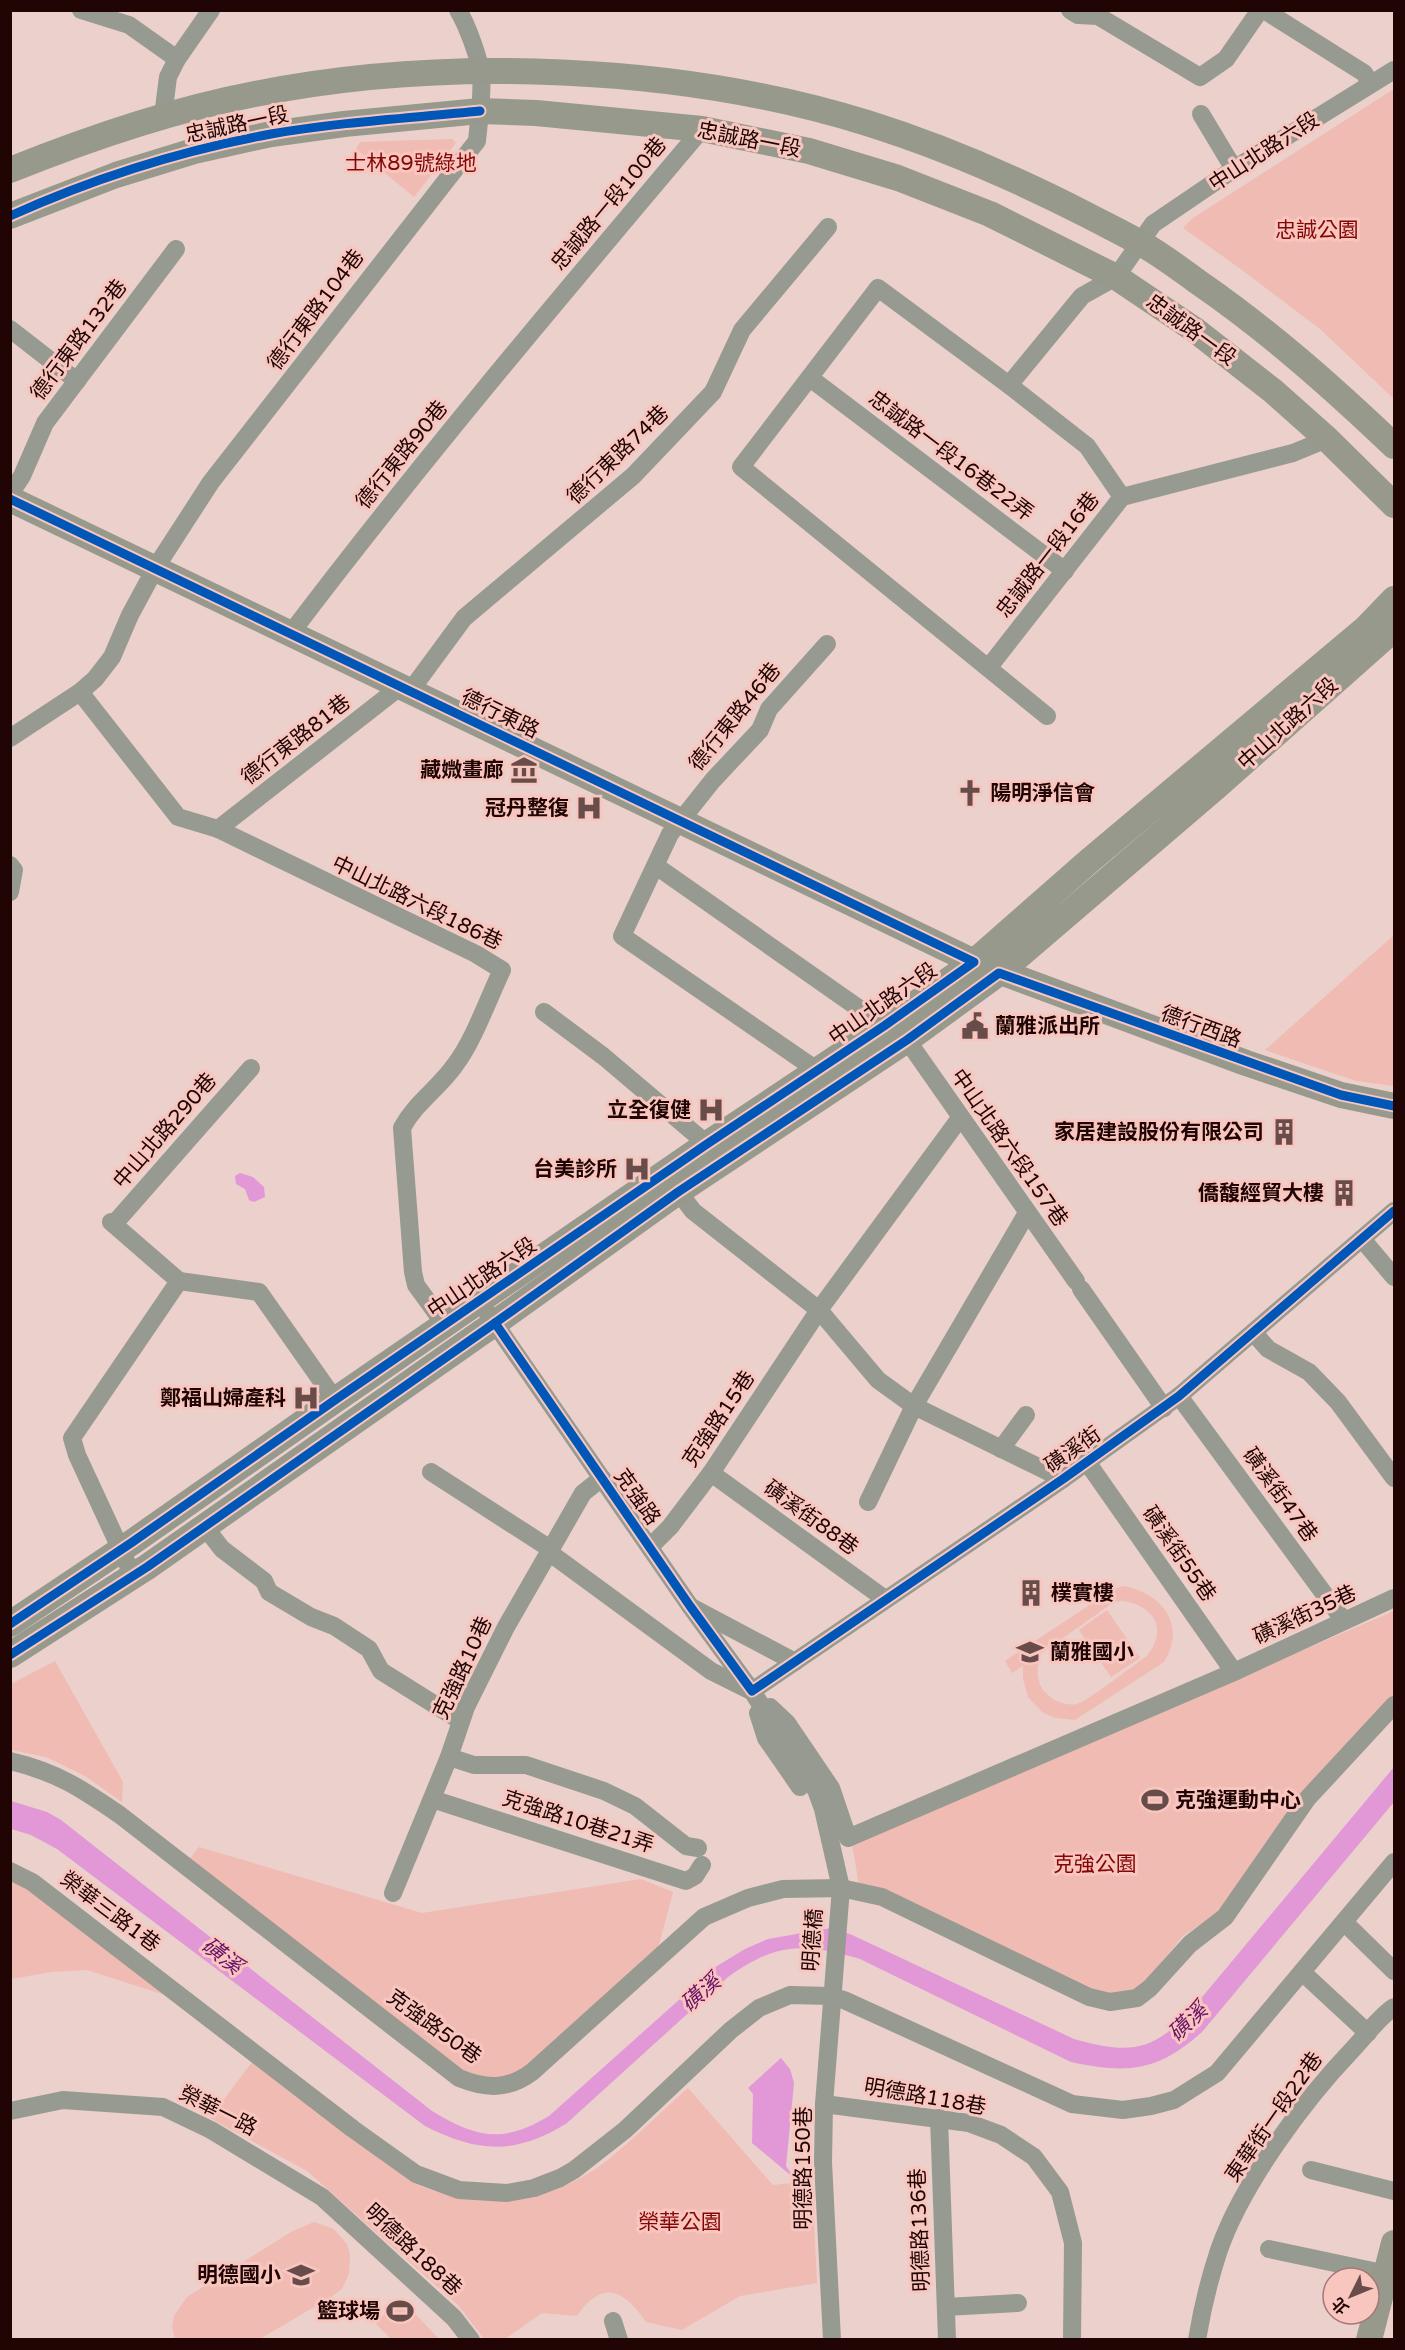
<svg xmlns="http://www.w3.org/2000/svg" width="1405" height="2350" font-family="'Varela Round','Noto Sans TC',sans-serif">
<rect width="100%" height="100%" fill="#ebd0cb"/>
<g fill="#f0bbb2" fill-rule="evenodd">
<path d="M1394 89V399L1320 329 1242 270 1183 228 1193 218Z"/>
<path d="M452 139 456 143 414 197 356 149 360 142Z"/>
<path d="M1394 935V1086L1356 1081 1265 1050Z"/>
<path d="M1123 1586C1162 1593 1187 1625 1164 1662L1075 1720 1055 1718 1042 1712 1028 1697 1023 1679V1666L1012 1673 1005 1661 1112 1590ZM1123 1601C1155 1606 1168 1629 1147 1656 1135 1664 1088 1701 1077 1704 1066 1706 1055 1702 1047 1694 1035 1683 1037 1669 1039 1655L1114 1602Z"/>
<path d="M1107 1610 1140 1658 1111 1677 1079 1630Z"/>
<path d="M1394 1611V1694L1297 1798 1222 1910 1183 1936 1149 1977 1137 1988 1120 1995 1105 1996 859 1885 852 1844Z"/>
<path d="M55 1661 123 1782 122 1802 85 1776 46 1757 11 1750V1684Z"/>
<path d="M199 1847 422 1913 641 1879 673 1892 658 1949 521 2071C496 2083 489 2081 464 2072L188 1861Z"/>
<path d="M11 1882 29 1888 165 1995 87 1970 51 1972 11 1979Z"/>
<path d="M252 2062 413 2183C480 2212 551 2205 609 2159 636 2137 662 2111 688 2088L773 2185 812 2181 817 2283 740 2296 682 2330 646 2322C624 2289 602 2279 577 2316L542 2313 505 2339H484L458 2305 307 2171 210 2118Z"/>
<path d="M314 2222 334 2229 347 2244 350 2255 349 2273 342 2289 331 2297 260 2339H175L172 2327 174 2316 187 2297 291 2232Z"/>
<path d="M401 2299 439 2339H391L375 2323Z"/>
</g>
<g fill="#e297d6">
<path d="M240 1173 253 1177 264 1187 265 1197 254 1202 249 1200 245 1189 236 1184 235 1176Z"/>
<path d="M1394 1767V1802L1202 2032C1157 2072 1128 2074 1071 2062L860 1959C804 1943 777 1942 728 1977L567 2123C516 2155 478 2153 425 2126L57 1849 31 1835 11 1829V1801L47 1812 61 1820 432 2111C477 2138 502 2144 549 2116L717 1966 745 1949 768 1939 831 1928 850 1934 1074 2039C1126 2053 1149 2054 1188 2014Z"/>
<path d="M781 2058 790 2069 794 2083 786 2166 794 2178 752 2143 753 2094 748 2088Z"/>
</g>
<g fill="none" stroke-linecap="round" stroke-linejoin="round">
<g stroke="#979a90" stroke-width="18">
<path d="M81 10 129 25 177 59"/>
<path d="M1070 10 1078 15 1098 16 1200 77 1226 59 1260 10"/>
<path d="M1264 10 1364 73 1371 84"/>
<path d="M1201 114 1234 169"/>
<path d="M163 116 168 77 177 59 211 10"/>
<path d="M10 329 77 381"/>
<path d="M810 378 1065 571"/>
<path d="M1009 385 1082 296 1116 277 1153 224 1234 169 1394 70"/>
<path d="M10 494 22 476 45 423 176 249"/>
<path d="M291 633C422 460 562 295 702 129"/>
<path d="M989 667 1122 497 1293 453 1327 439"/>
<path d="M411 690 464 618 633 476 713 392 742 330 828 227"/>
<path d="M80 692 178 817 218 829 476 954 502 970C488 999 474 1040 455 1065 439 1088 415 1103 402 1128L413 1272 416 1285 445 1325"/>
<path d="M1047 716 741 467 878 288 1009 385 1087 446 1122 497"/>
<path d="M10 738 80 692 95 679 112 657 130 615 156 567 211 482 477 141C479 119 483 96 481 74 479 57 467 25 458 10"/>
<path d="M218 829 401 686"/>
<path d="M10 865 14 870 10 892"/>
<path d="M656 866 884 1026"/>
<path d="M544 1012 603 1056 707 1144"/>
<path d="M907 1040 1076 1281"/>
<path d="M818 1071 622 936 670 834 713 780 760 730 769 709 827 644"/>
<path d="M671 1182 693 1211 819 1310 878 1380 914 1406 1063 1479"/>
<path d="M111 1222 179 1281"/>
<path d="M114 1224 251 1068"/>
<path d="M1362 1239 1394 1277"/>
<path d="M179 1281 259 1292 335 1400"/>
<path d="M1081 1289 1164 1408"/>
<path d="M480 1302 690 1606 752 1691 816 1790 823 1809 841 1888 824 2104 823 2162 832 2340"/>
<path d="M1254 1333 1268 1349 1309 1372 1338 1402 1394 1478"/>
<path d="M1179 1396 1344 1621"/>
<path d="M1001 1449 1026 1415"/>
<path d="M1087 1462 1234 1672"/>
<path d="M431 1472 552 1550"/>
<path d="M711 1473 885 1599"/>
<path d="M868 1502 914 1406 1027 1213"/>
<path d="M204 1526 222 1549 264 1581 269 1592 311 1617 334 1626 369 1649 381 1671 461 1721"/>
<path d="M650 1547 670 1527 711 1473 819 1310 960 1118"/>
<path d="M550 1553 711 1671 749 1690"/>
<path d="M133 1576 77 1455 72 1438 179 1281"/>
<path d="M693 1608 795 1662"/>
<path d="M752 1691 1063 1479 1179 1396 1394 1211"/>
<path d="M770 1707 787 1723 831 1788 848 1838 1234 1672 1394 1598"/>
<path d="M758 1713 766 1738 800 1787"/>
<path d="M449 1757 474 1765H526L604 1791 635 1806 686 1846 698 1848"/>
<path d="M10 1761C57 1772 82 1789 120 1815L459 2078C486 2089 508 2090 532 2072L704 1917 748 1898 783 1889 841 1888 882 1897 1089 1997 1110 2002 1137 1998 1150 1988 1190 1944 1225 1917 1307 1799 1394 1705"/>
<path d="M432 1799 686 1881 695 1876 702 1865"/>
<path d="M10 1871 32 1882 353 2129 416 2174 459 2190 507 2193 534 2188 560 2178 574 2170 625 2130 731 2030 759 2008 790 1995 831 1996 844 2000 1072 2104 1123 2110 1151 2106 1174 2100 1217 2073 1394 1862"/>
<path d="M393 1893 449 1757 466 1707 506 1627 583 1493 602 1478"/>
<path d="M1344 1922 1394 1971"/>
<path d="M1302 1972 1368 2033"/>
<path d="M824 2104 969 2123 1001 2135 1034 2157 1060 2192 1073 2243 1072 2340"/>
<path d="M10 2111 63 2100 163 2107 211 2130 322 2197 454 2318 471 2340"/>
<path d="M939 2118 947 2340"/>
<path d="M1311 2170 1394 2191"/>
<path d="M1269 2249 1387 2274"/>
<path d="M946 2307 1018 2303"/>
<path d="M613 2321 619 2340"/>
<path d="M1197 2340C1202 2309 1209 2280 1219 2250 1242 2184 1304 2100 1353 2049 1366 2035 1379 2017 1394 2007"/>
</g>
<g stroke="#97998d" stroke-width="26">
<path d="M10 170C90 138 171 110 255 94 446 56 680 65 867 123 944 147 1017 179 1089 216 1106 225 1125 234 1142 244 1162 255 1180 269 1198 282 1269 331 1332 387 1394 446"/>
<path d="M10 216 116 175 194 151 271 134 344 124 480 111 536 113 702 129 809 151 898 178 990 214 1116 277 1195 330 1273 391 1327 439 1394 505"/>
<path d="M10 499 974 962 1246 1063 1341 1095 1394 1106"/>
<path d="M10 1624 131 1543 335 1400 707 1144 884 1026 974 962 1089 861 1365 629 1394 599"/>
<path d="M10 1655 147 1567 495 1323 678 1192 907 1040 999 973 1215 788 1394 629"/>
<path d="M1369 2340 1394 2243"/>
</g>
<defs>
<g id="cycleway">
<path d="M10 216C92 179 183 150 271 134 340 122 411 118 480 111"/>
<path d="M10 499 974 962 884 1026 707 1144 335 1400 131 1543 10 1624"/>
<path d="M495 1323 690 1606 752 1691 1063 1479 1179 1396 1394 1211"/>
<path d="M10 1655 147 1567 495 1323 678 1192 907 1040 999 973 1341 1095 1394 1106"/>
</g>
</defs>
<use href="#cycleway" stroke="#f8c6be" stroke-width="13"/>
<use href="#cycleway" stroke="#0057b8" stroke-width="9"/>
</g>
<defs>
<symbol id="museum-bare" viewBox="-9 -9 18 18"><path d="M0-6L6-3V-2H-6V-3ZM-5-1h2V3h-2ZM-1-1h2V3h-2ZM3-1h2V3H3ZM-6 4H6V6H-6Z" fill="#674c4a" stroke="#f8c6be" stroke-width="2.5" paint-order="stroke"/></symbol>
<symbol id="church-bare" viewBox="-9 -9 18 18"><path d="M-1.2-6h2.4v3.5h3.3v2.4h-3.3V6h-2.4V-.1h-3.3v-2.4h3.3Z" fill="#674c4a" stroke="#f8c6be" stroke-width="2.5" paint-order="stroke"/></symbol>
<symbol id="hospital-bare" viewBox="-9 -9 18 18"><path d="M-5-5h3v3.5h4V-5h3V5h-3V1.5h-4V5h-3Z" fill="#674c4a" stroke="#f8c6be" stroke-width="2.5" paint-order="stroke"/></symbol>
<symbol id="civic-bare" viewBox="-9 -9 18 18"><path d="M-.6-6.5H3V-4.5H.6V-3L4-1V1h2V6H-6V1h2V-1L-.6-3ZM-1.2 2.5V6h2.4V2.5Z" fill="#674c4a" stroke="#f8c6be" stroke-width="2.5" paint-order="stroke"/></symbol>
<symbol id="building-bare" viewBox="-9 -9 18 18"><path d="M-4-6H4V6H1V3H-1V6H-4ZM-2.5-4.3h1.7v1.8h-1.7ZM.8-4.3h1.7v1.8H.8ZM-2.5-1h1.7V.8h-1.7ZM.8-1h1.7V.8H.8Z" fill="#674c4a" stroke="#f8c6be" stroke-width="2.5" paint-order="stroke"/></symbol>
<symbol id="school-bare" viewBox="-9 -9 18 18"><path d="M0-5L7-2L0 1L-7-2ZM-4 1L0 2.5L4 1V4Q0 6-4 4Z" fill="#674c4a" stroke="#f8c6be" stroke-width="2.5" paint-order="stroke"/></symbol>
<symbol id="stadium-bare" viewBox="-9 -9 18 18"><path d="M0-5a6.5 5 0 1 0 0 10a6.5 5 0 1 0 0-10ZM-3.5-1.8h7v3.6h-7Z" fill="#674c4a" stroke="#f8c6be" stroke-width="2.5" paint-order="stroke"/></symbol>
</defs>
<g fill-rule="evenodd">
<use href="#museum-bare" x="505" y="751" width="38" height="38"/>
<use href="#church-bare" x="951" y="774" width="38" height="38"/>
<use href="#hospital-bare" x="570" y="789" width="38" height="38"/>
<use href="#civic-bare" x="956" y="1007" width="38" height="38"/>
<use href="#hospital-bare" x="692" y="1091" width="38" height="38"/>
<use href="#building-bare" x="1265" y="1113" width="38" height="38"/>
<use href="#hospital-bare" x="618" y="1150" width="38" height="38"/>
<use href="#building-bare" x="1325" y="1174" width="38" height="38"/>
<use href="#hospital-bare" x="287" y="1379" width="38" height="38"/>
<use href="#building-bare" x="1012" y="1574" width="38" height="38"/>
<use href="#school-bare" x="1011" y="1633" width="38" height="38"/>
<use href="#stadium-bare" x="1136" y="1781" width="38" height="38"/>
<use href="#school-bare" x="282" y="2256" width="38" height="38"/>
<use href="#stadium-bare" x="381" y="2292" width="38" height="38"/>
</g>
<g text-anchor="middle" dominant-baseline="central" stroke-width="6" stroke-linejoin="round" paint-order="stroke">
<g font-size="21" fill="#200504" stroke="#f8c6be">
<text transform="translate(237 125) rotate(-12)">忠誠路一段</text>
<text transform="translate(749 140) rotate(11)">忠誠路一段</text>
<text transform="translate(1264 152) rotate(-33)">中山北路六段</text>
<text transform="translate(609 204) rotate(-50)">忠誠路一段100巷</text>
<text transform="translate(316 310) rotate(-53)">德行東路104巷</text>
<text transform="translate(1191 330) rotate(36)">忠誠路一段</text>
<text transform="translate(79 340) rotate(-53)">德行東路132巷</text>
<text transform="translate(402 455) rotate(-51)">德行東路90巷</text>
<text transform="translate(618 455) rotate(-44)">德行東路74巷</text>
<text transform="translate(951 456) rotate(37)">忠誠路一段16巷22弄</text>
<text transform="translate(1048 555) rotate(-52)">忠誠路一段16巷</text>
<text transform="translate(500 714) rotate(26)">德行東路</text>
<text transform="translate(735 717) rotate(-51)">德行東路46巷</text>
<text transform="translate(1288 724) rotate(-42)">中山北路六段</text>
<text transform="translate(296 740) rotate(-38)">德行東路81巷</text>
<text transform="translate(417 903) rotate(26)">中山北路六段186巷</text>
<text transform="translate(883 1004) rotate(-35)">中山北路六段</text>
<text transform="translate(1201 1027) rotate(20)">德行西路</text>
<text transform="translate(165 1131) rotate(-49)">中山北路290巷</text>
<text transform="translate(1009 1148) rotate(55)">中山北路六段157巷</text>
<text transform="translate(482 1278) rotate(-34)">中山北路六段</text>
<text transform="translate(719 1419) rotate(-56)">克強路15巷</text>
<text transform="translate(1073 1450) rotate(-35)">磺溪街</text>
<text transform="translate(1280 1495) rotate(54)">磺溪街47巷</text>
<text transform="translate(637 1497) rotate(55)">克強路</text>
<text transform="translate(811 1518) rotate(36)">磺溪街88巷</text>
<text transform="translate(1179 1554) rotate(55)">磺溪街55巷</text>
<text transform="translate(1305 1615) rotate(-25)">磺溪街35巷</text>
<text transform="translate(463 1668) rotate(-65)">克強路10巷</text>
<text transform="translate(578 1822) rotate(18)">克強路10巷21弄</text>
<text transform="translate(110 1912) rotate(37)">榮華三路1巷</text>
<text transform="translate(813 1940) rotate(-86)">明德橋</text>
<text transform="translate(434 2027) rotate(36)">克強路50巷</text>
<text transform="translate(925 2097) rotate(10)">明德路118巷</text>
<text transform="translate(218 2111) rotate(27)">榮華一路</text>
<text transform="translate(1274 2117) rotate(-55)">東華街一段22巷</text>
<text transform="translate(803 2168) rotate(-90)">明德路150巷</text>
<text transform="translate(920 2230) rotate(-92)">明德路136巷</text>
<text transform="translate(413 2250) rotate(43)">明德路188巷</text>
</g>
<g font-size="21" fill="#830506" stroke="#f8c6be">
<text x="411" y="163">士林89號綠地</text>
<text x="1317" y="230">忠誠公園</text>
<text x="1095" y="1864">克強公園</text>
<text x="680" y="2222">榮華公園</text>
</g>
<g font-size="21" font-weight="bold" fill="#200504" stroke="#f8c6be" text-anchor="end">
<text x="504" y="770">藏媺畫廊</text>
<text x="990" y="793" text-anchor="start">陽明淨信會</text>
<text x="569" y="808">冠丹整復</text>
<text x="995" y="1026" text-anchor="start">蘭雅派出所</text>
<text x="691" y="1110">立全復健</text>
<text x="1264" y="1132">家居建設股份有限公司</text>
<text x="617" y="1169">台美診所</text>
<text x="1324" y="1193">僑馥經貿大樓</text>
<text x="286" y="1398">鄭福山婦產科</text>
<text x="1051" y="1593" text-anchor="start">樸實樓</text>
<text x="1050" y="1652" text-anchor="start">蘭雅國小</text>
<text x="1175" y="1800" text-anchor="start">克強運動中心</text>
<text x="281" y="2275">明德國小</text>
<text x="380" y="2311">籃球場</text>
</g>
<g font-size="22" font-style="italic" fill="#681167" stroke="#f8c6be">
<text transform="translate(222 1956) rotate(38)">磺溪</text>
<text transform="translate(701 1993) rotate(-41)">磺溪</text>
<text transform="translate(1188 2022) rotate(-44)">磺溪</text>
</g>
</g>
<rect width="1405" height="2350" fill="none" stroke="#200504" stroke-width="24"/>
<g transform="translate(1351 2296) rotate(227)"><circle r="28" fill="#f8c6be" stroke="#a27974" stroke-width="1.5"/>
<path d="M0-4.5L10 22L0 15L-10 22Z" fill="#674c4a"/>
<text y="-9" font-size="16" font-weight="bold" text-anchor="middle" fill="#200504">北</text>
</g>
</svg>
